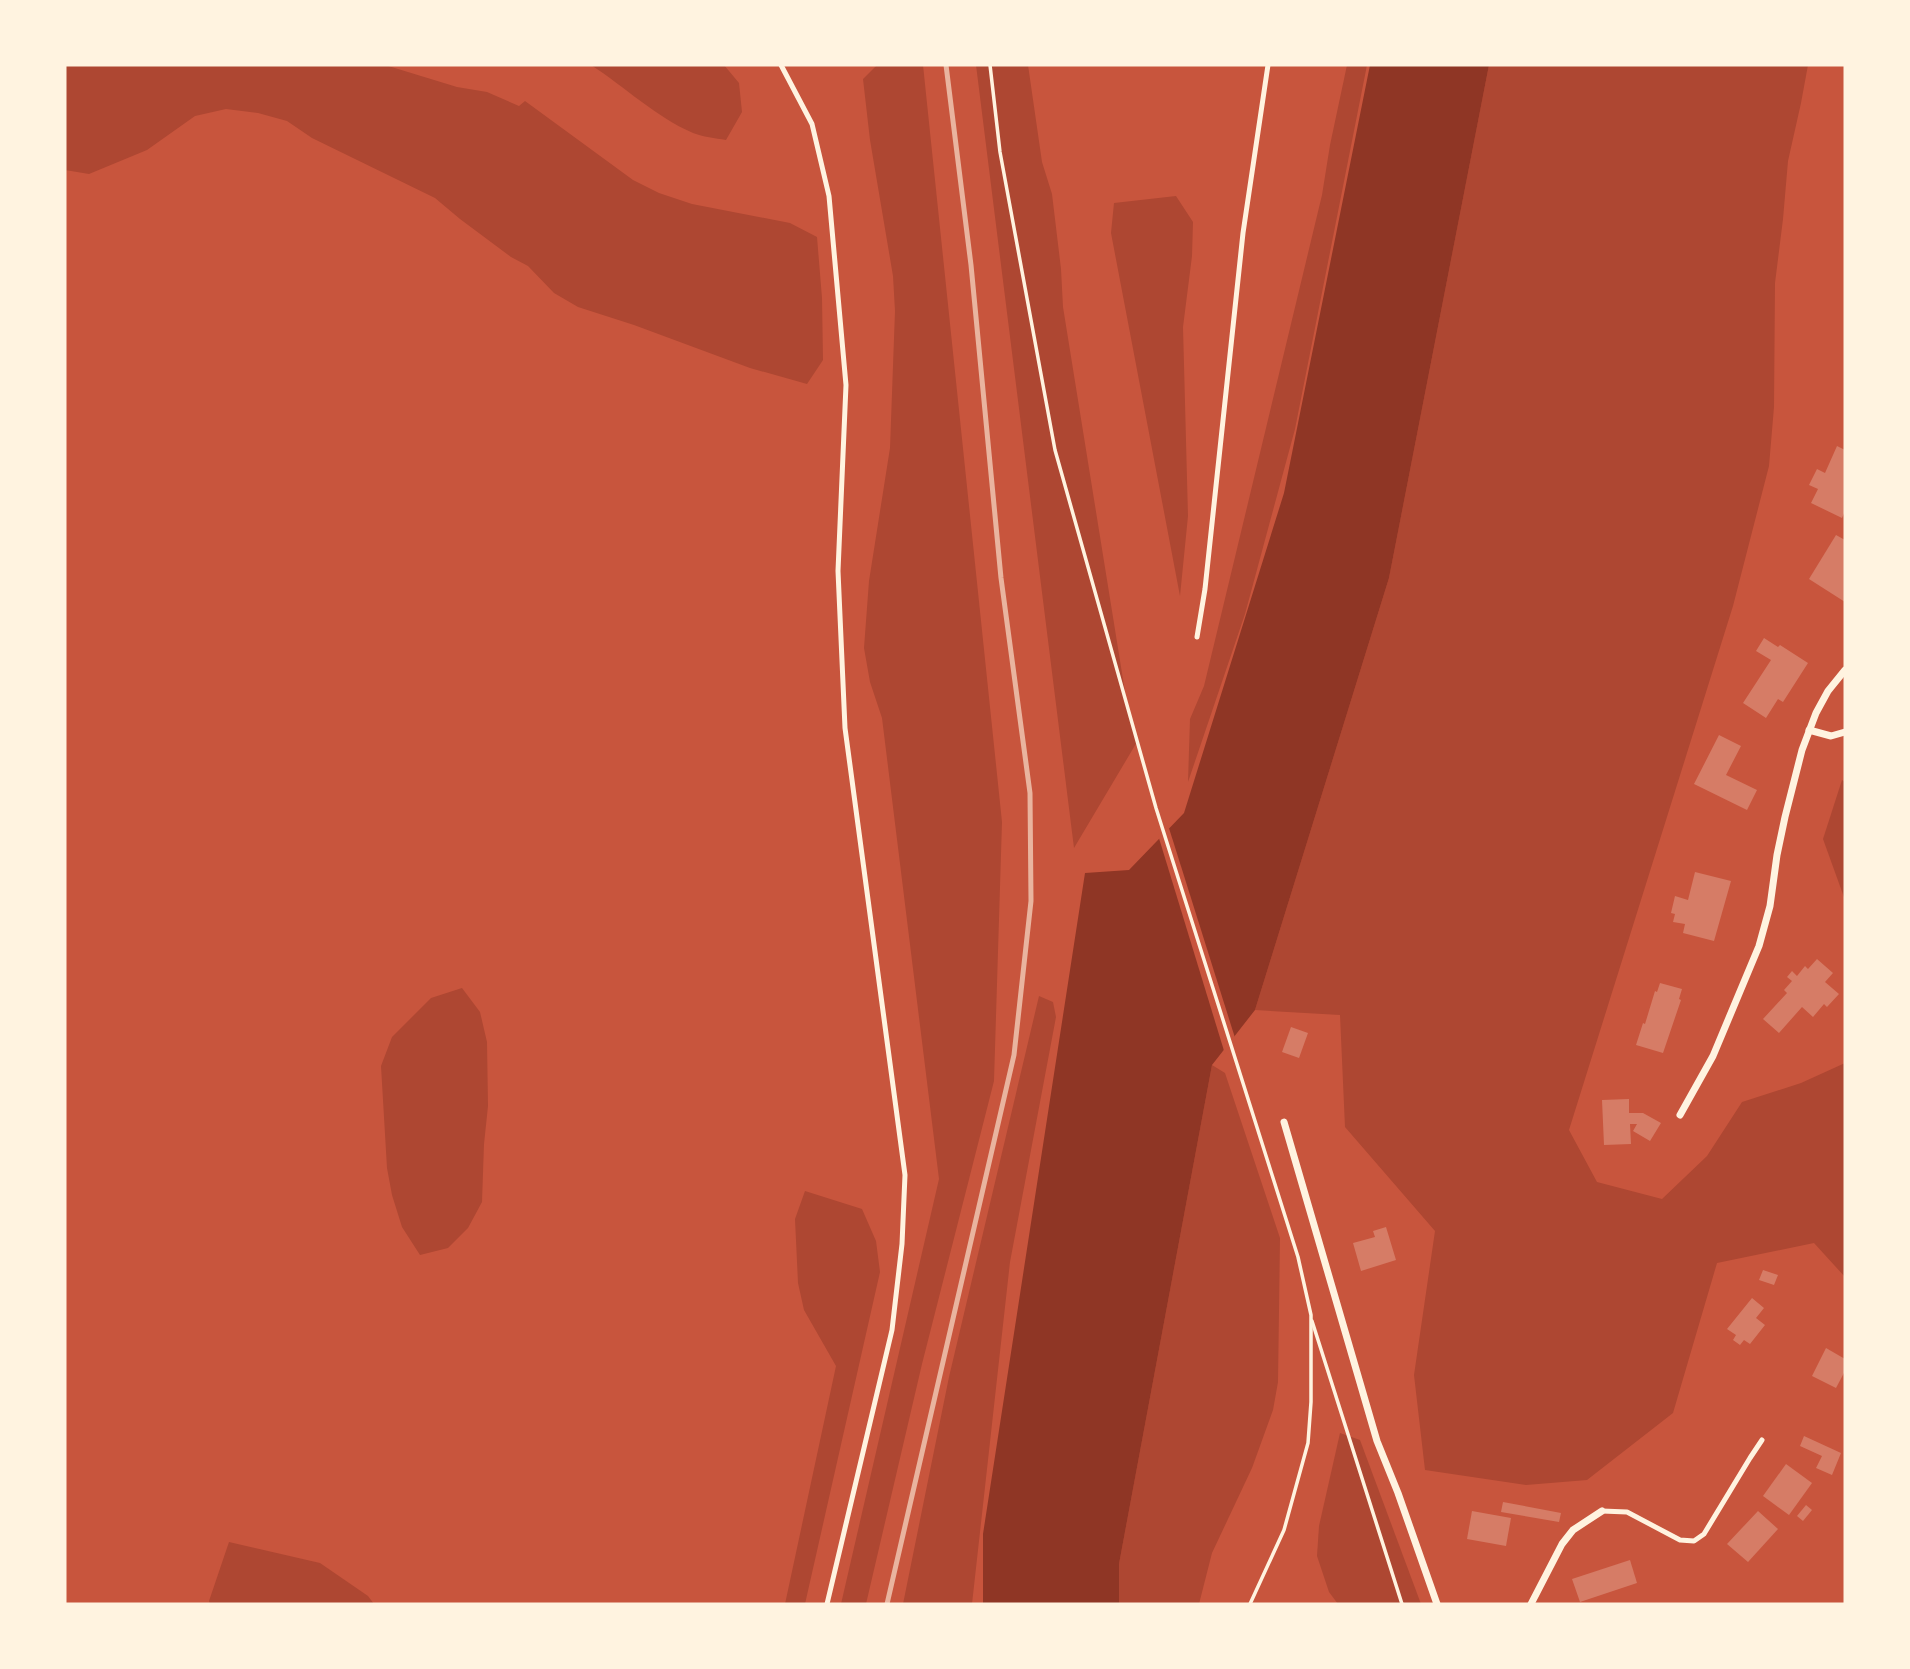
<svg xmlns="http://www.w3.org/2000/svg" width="1910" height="1669" font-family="'Sofia Sans Condensed',sans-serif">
<rect width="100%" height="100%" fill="#c8553d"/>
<g fill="#ae4732">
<path d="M65 65H385L457 87 487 92 519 106 525 101 633 180 659 193 692 204 790 223 817 237 822 298 823 360 807 384 750 368 634 325 578 307 554 293 528 266 511 257 460 219 435 198 312 138 287 121 258 113 226 109 195 116 147 150 89 174 65 170Z"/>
<path d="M591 65H724L739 83 742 112 726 140C715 138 703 137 693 133 656 117 625 87 591 65Z"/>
<path d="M877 65H923L1002 822 994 1081 922 1364 866 1604H841L939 1179 882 718 870 682 864 648 869 581 890 448 895 311 893 276 870 140 863 79Z"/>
<path d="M976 65H1028L1042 162 1052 194 1061 269 1063 307 1127 704 1137 742 1074 848Z"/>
<path d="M1347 65H1367L1295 429 1245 614 1188 782 1190 719 1204 686 1322 195 1330 145Z"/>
<path d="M1489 65H1808L1801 103 1788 161 1783 219 1775 283 1774 407 1769 466 1733 606 1569 1130 1597 1182 1662 1199 1707 1156 1742 1102 1801 1083 1845 1063V1277L1814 1243 1717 1263 1673 1413 1587 1480 1526 1485 1425 1470 1414 1375 1435 1231 1345 1127 1340 1015 1255 1010 1389 578Z"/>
<path d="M1176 196 1193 222 1192 256 1183 327 1188 516 1180 596 1111 233 1114 203Z"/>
<path d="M1842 780 1845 782V900L1823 839Z"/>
<path d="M462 988 480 1012 487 1042 488 1106 484 1144 482 1202 468 1228 448 1248 420 1255 402 1227 392 1195 387 1168 381 1066 392 1037 431 998Z"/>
<path d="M1039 996 1053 1002 1056 1017 1010 1262 972 1604H903L949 1377Z"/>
<path d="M1212 1065 1225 1073 1280 1238 1278 1382 1273 1410 1252 1468 1212 1553 1199 1604H1119V1564Z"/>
<path d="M805 1191 862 1209 876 1241 880 1272 805 1604H785L836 1366 804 1310 798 1283 795 1219Z"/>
<path d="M1340 1433 1360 1440 1421 1604H1338L1329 1592 1317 1556 1319 1526Z"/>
<path d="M229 1542 320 1563 368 1596 374 1604H210L209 1601Z"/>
</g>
<path fill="#8f3625" d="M1370 65H1489L1389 578 1255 1010 1212 1065 1119 1564V1604H983V1534L1085 873 1129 870 1184 813 1284 493Z"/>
<path fill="#c8553d" d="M1168 825 1236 1041 1225 1054 1158 835Z"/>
<g fill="#d67c66">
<path d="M1837 446 1845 450V511L1842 518 1811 503 1818 489 1809 485 1817 469 1825 473Z"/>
<path d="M1836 535 1845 540V602L1809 579Z"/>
<path d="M1764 638 1778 647 1780 645 1808 663 1783 702 1778 699 1766 718 1743 703 1771 660 1756 651Z"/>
<path d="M1719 735 1741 746 1726 775 1757 790 1747 810 1694 784Z"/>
<path d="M1695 872 1731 881 1714 941 1683 933 1685 924 1673 922 1675 914 1671 913 1675 896 1688 900Z"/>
<path d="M1817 959 1833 973 1825 982 1839 994 1827 1007 1824 1004 1813 1017 1802 1007 1779 1033 1763 1019 1787 993 1784 990 1792 981 1787 977 1792 971 1797 976 1805 966 1808 969Z"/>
<path d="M1660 983 1682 989 1679 999 1681 1000 1663 1053 1636 1045 1643 1023 1645 1024 1655 991 1657 992Z"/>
<path d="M1291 1027 1308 1033 1299 1058 1282 1052Z"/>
<path d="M1629 1099V1113H1643L1661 1123 1650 1141 1633 1131 1637 1124H1630L1631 1144 1604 1145 1602 1100Z"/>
<path d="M1386 1227 1396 1260 1361 1271 1353 1243 1375 1237 1373 1231Z"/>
<path d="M1763 1270 1778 1275 1774 1285 1759 1280Z"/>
<path d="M1752 1298 1764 1308 1756 1318 1765 1325 1750 1344 1744 1340 1740 1345 1733 1340 1736 1335 1727 1329Z"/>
<path d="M1826 1348 1845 1359V1371L1836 1388 1812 1376Z"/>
<path d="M1804 1436 1841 1453 1832 1475 1816 1468 1822 1456 1800 1446Z"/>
<path d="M1786 1464 1812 1483 1789 1515 1763 1496Z"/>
<path d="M1503 1502 1561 1513 1559 1522 1501 1512Z"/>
<path d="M1806 1505 1812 1510 1803 1521 1797 1516Z"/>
<path d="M1472 1511 1511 1518 1506 1546 1467 1539Z"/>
<path d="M1758 1511 1778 1529 1748 1562 1727 1544Z"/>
<path d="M1630 1560 1637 1583 1580 1602 1572 1579Z"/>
</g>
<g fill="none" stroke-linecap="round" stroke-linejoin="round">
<g stroke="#fff3e0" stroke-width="3.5">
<path d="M990 65 1000 152 1055 450 1156 808 1298 1257 1311 1315V1402L1308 1443 1284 1530 1250 1604"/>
<path d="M1312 1321 1402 1604"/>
</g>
<g stroke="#fff3e0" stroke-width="5">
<path d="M781 65 812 124 829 196 846 385 838 571 845 728 905 1175 902 1244 892 1330 827 1604"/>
<path d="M1197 637 1205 589 1243 233 1268 65"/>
<path d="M1602 1511 1627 1512 1680 1540 1694 1541 1704 1534 1750 1458 1762 1440"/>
</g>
<g stroke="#fff3e0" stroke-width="7">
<path d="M1809 730 1831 736 1845 732"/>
<path d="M1680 1115 1713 1056 1759 946 1770 906 1777 855 1785 817 1802 750 1816 713 1828 691 1845 670"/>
<path d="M1284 1122 1377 1441 1398 1493 1437 1604"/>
<path d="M1531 1604 1562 1544 1573 1530 1602 1511"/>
</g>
<path stroke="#e9b49f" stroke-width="5" d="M887 1604 1014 1055 1031 901 1030 793 1001 578 971 265 946 65"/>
</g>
<rect width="1910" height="1669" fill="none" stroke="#fff3e0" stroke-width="133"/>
</svg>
